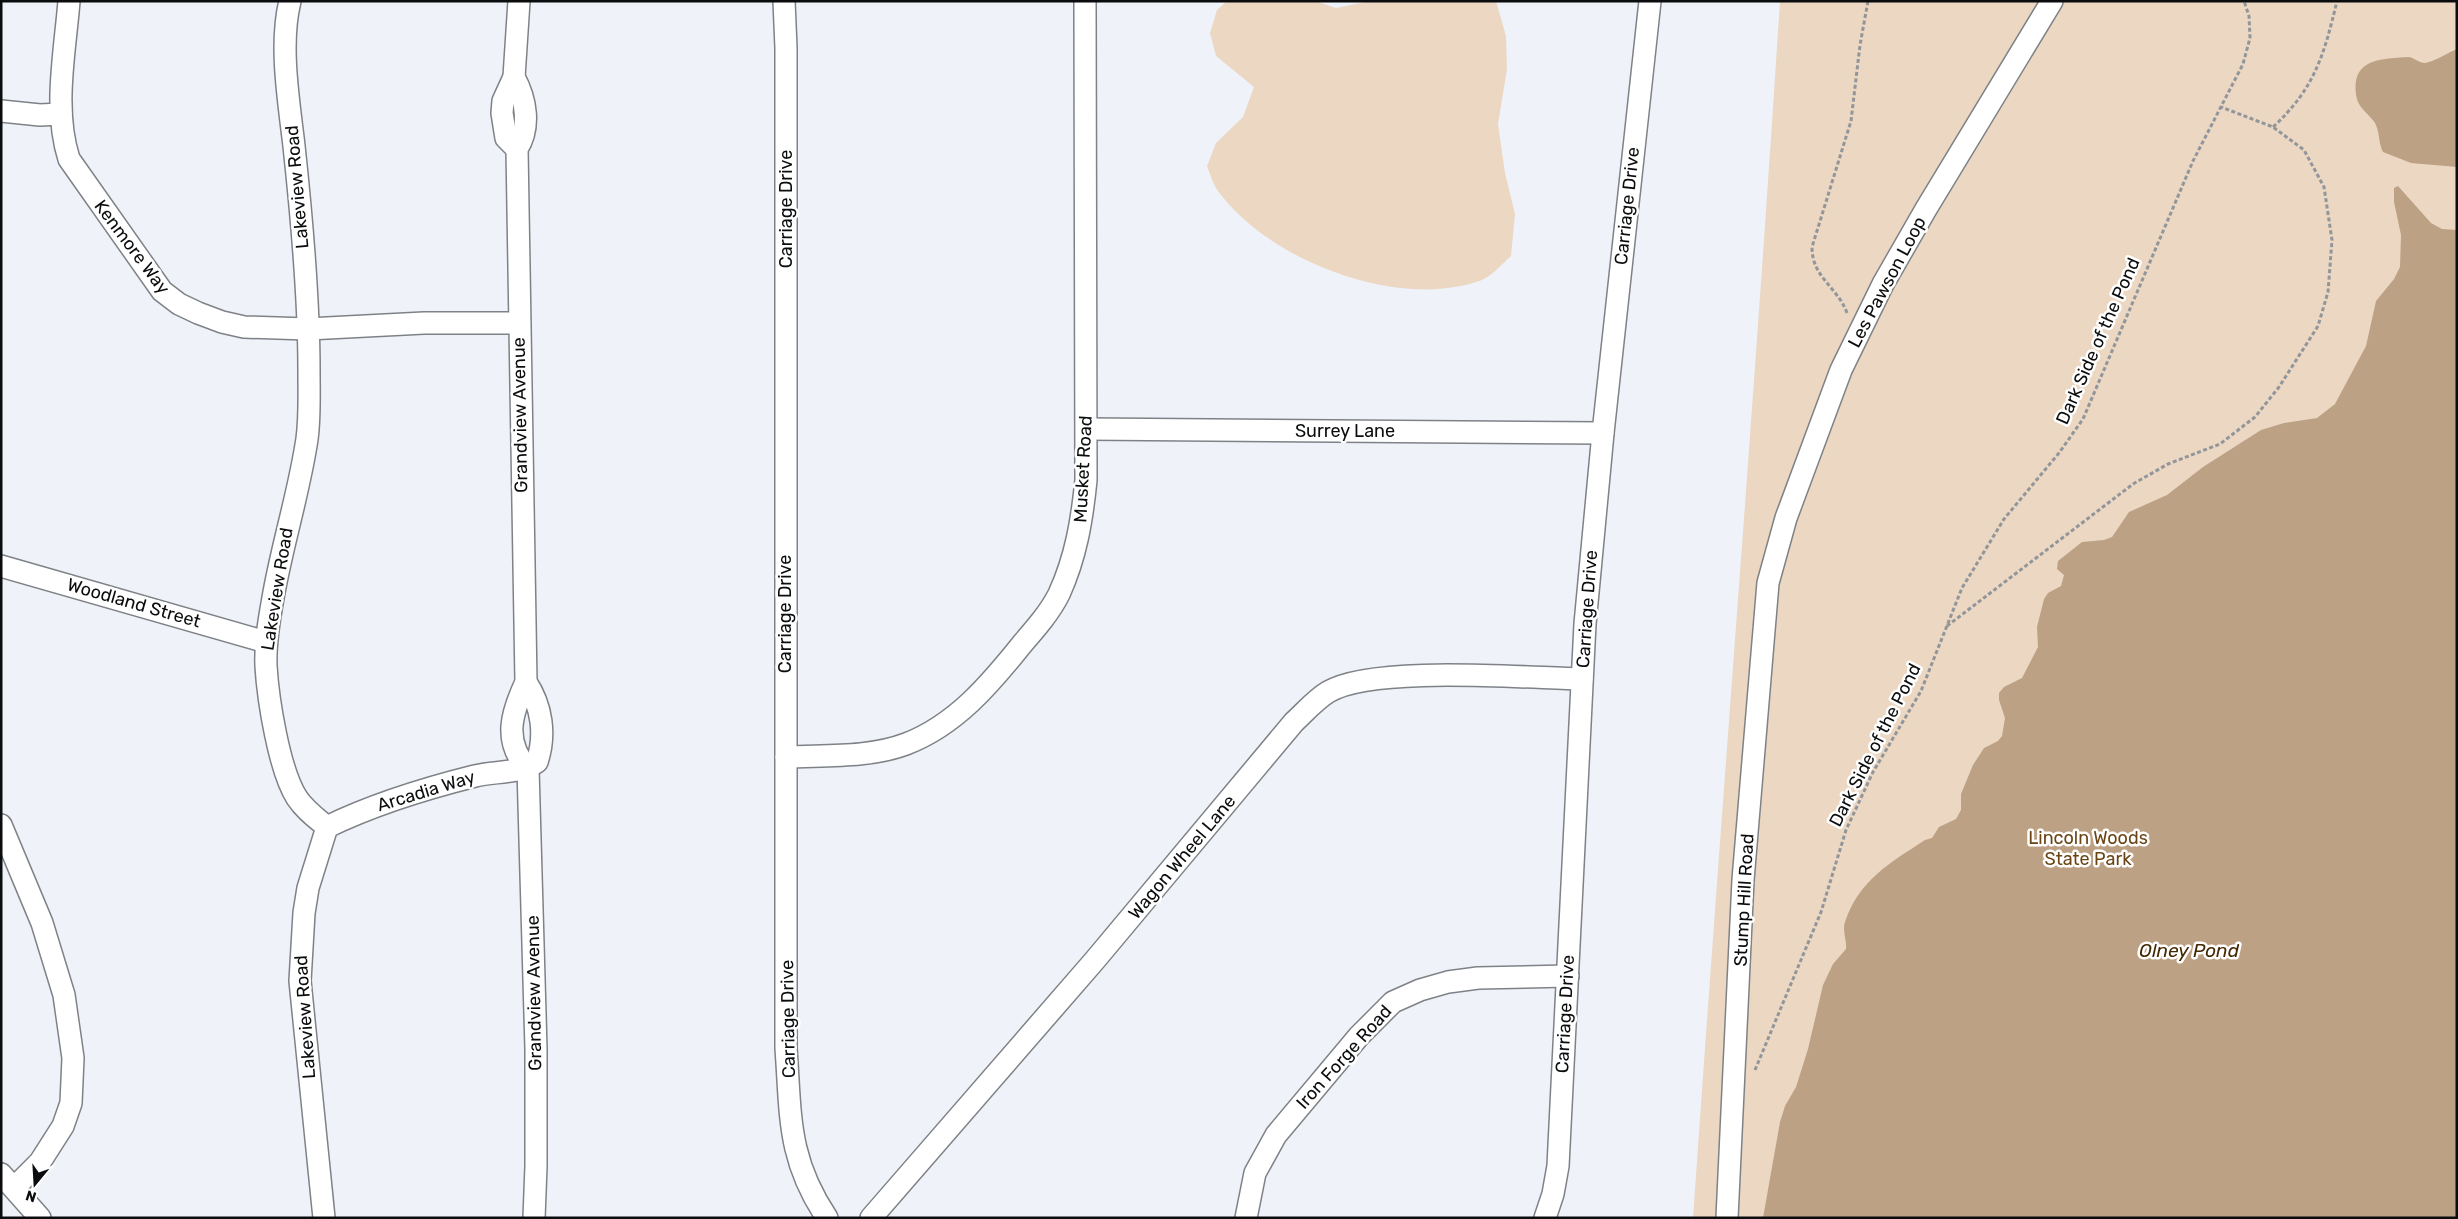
<svg xmlns="http://www.w3.org/2000/svg" width="2458" height="1219" font-family="Rubik,sans-serif">
<rect width="100%" height="100%" fill="#eff3f9"/>
<g fill="#ebd7c2">
<path d="M1227 1H1315L1336 8 1370 1H1496L1506 36 1507 69 1498 124 1505 173 1515 214 1511 256C1503 263 1492 276 1482 280 1399 311 1269 261 1218 191 1213 184 1210 174 1207 166L1216 143 1243 117 1254 87 1216 56 1210 33 1217 10Z"/>
<path d="M1780 1H2457V1218H1693C1721 812 1754 407 1780 1Z"/>
</g>
<g fill="#bca185">
<path d="M2457 49V167L2411 163 2383 152C2378 142 2380 132 2375 123 2370 115 2359 108 2357 99 2349 59 2379 59 2408 57 2414 57 2418 63 2425 63 2436 61 2447 53 2457 49Z"/>
<path d="M2398 186 2431 223 2442 229 2457 230V1218H1763L1780 1122 1785 1106 1796 1087 1808 1049 1823 985 1833 964 1846 949C1847 940 1842 931 1845 922 1859 880 1890 863 1925 840L1932 838 1939 827 1956 819 1961 810V794L1973 765 1984 748 1998 741 2002 736 2005 718 1999 700V693L2004 687 2022 678 2038 647 2037 627 2044 599 2048 593 2061 586 2064 575 2057 569 2058 561 2082 542 2104 540 2112 537 2129 512 2167 495 2203 467 2261 430 2284 423 2317 418 2335 404 2366 346 2376 301 2394 279 2400 267 2401 235 2394 202V188Z"/>
</g>
<g fill="none" stroke-linecap="round" stroke-linejoin="round">
<defs>
<g id="minor">
<path d="M69 1C65 52 53 109 69 159L162 291 179 304 198 313 222 322 244 327 308 329 424 323H519"/>
<path d="M290 1C279 45 289 102 294 146 302 220 309 296 309 371 309 394 310 417 307 439 299 493 282 545 273 598 269 620 265 643 266 666 268 699 279 770 297 798 305 810 316 818 327 827"/>
<path d="M784 1 786 48V1048C791 1116 787 1158 827 1218"/>
<path d="M514 77C526 99 531 127 517 149L526 682C512 712 502 741 528 769L536 1049V1166L534 1218"/>
<path d="M1 111 40 115 61 114"/>
<path d="M517 149 506 138 502 113 503 101 514 77 519 1"/>
<path d="M1087 429 1603 433"/>
<path d="M1 566 266 642"/>
<path d="M786 757C825 755 869 758 906 744 956 725 991 683 1023 643 1036 628 1050 612 1059 594 1076 557 1082 520 1086 480L1085 1"/>
<path d="M1 825 42 923 64 995 73 1058 71 1103 63 1126 40 1162 14 1188"/>
<path d="M327 827C374 804 423 789 475 776 494 771 520 774 537 762 546 735 542 706 526 682"/>
<path d="M1 1174 40 1218"/>
<path d="M324 1218 300 981 304 913 308 888 327 827"/>
<path d="M871 1218 1095 960 1294 722C1305 712 1315 700 1328 692 1372 665 1526 678 1582 679"/>
<path d="M1246 1218 1255 1173 1276 1135 1359 1036 1393 1002 1420 990 1448 982 1478 978 1568 976"/>
<path d="M1545 1218 1553 1194 1558 1166 1585 624 1603 433 1650 1"/>
<path d="M1727 1218 1743 880 1768 583 1786 518 1841 370 1883 284 1926 209 2052 1"/>
</g>
</defs>
<use href="#minor" stroke="#7e8287" stroke-width="24"/>
<g stroke="#92969a" stroke-width="3" stroke-dasharray="4 2.5" stroke-linecap="butt">
<path d="M2273 127C2315 88 2324 55 2337 1"/>
<path d="M1847 313C1837 286 1812 278 1812 247L1851 121 1860 45 1868 1"/>
<path d="M1947 626 2133 484 2168 464 2220 444 2255 417 2279 387 2318 326 2328 292 2332 240 2324 187 2304 150 2273 127 2221 107"/>
<path d="M1755 1070 1821 912 1846 830 1873 772 1921 691 1962 588 2004 519 2059 453 2083 419 2193 161 2243 64 2250 38 2249 16 2244 1"/>
</g>
<use href="#minor" stroke="#fff" stroke-width="21"/>
</g>
<g text-anchor="middle" dominant-baseline="central" stroke-width="5" stroke-linejoin="round" paint-order="stroke">
<g font-size="18" fill="#0a0c0d" stroke="#fff">
<text transform="translate(297 187) rotate(-95)">Lakeview Road</text>
<text transform="translate(1627 206) rotate(-84)">Carriage Drive</text>
<text transform="translate(786 209) rotate(-90)">Carriage Drive</text>
<text transform="translate(132 247) rotate(53)">Kenmore Way</text>
<text transform="translate(1887 282) rotate(-62)">Les Pawson Loop</text>
<text transform="translate(2098 341) rotate(-66)">Dark Side of the Pond</text>
<text transform="translate(520 415) rotate(-91)">Grandview Avenue</text>
<text x="1345" y="431">Surrey Lane</text>
<text transform="translate(1083 469) rotate(-87)">Musket Road</text>
<text transform="translate(277 589) rotate(-81)">Lakeview Road</text>
<text transform="translate(134 603) rotate(16)">Woodland Street</text>
<text transform="translate(1587 609) rotate(-86)">Carriage Drive</text>
<text transform="translate(785 614) rotate(-90)">Carriage Drive</text>
<text transform="translate(1875 745) rotate(-63)">Dark Side of the Pond</text>
<text transform="translate(426 791) rotate(-17)">Arcadia Way</text>
<text transform="translate(1182 857) rotate(-50)">Wagon Wheel Lane</text>
<text transform="translate(1744 900) rotate(-87)">Stump Hill Road</text>
<text transform="translate(534 993) rotate(-91)">Grandview Avenue</text>
<text transform="translate(1565 1014) rotate(-87)">Carriage Drive</text>
<text transform="translate(305 1017) rotate(-94)">Lakeview Road</text>
<text transform="translate(788 1019) rotate(-91)">Carriage Drive</text>
<text transform="translate(1344 1057) rotate(-48)">Iron Forge Road</text>
</g>
<g font-size="18" fill="#6a4414" stroke="#fff">
<text x="2088" y="838">Lincoln Woods<tspan x="2088" dy="21">State Park</tspan></text>
</g>
<g font-size="19" font-style="italic" fill="#442803" stroke="#fff">
<text x="2189" y="950">Olney Pond</text>
</g>
</g>
<rect width="2458" height="1219" fill="none" stroke="#0a0c0d" stroke-width="5"/>
<g transform="translate(35 1184) rotate(198)" stroke="#ffffff" stroke-width="4" paint-order="stroke">
<path d="M0-4L9 19L0 12L-9 19Z" fill="#0a0c0d"/>
<text y="-8" font-size="14" font-weight="bold" text-anchor="middle" fill="#0a0c0d">N</text>
</g>
</svg>
